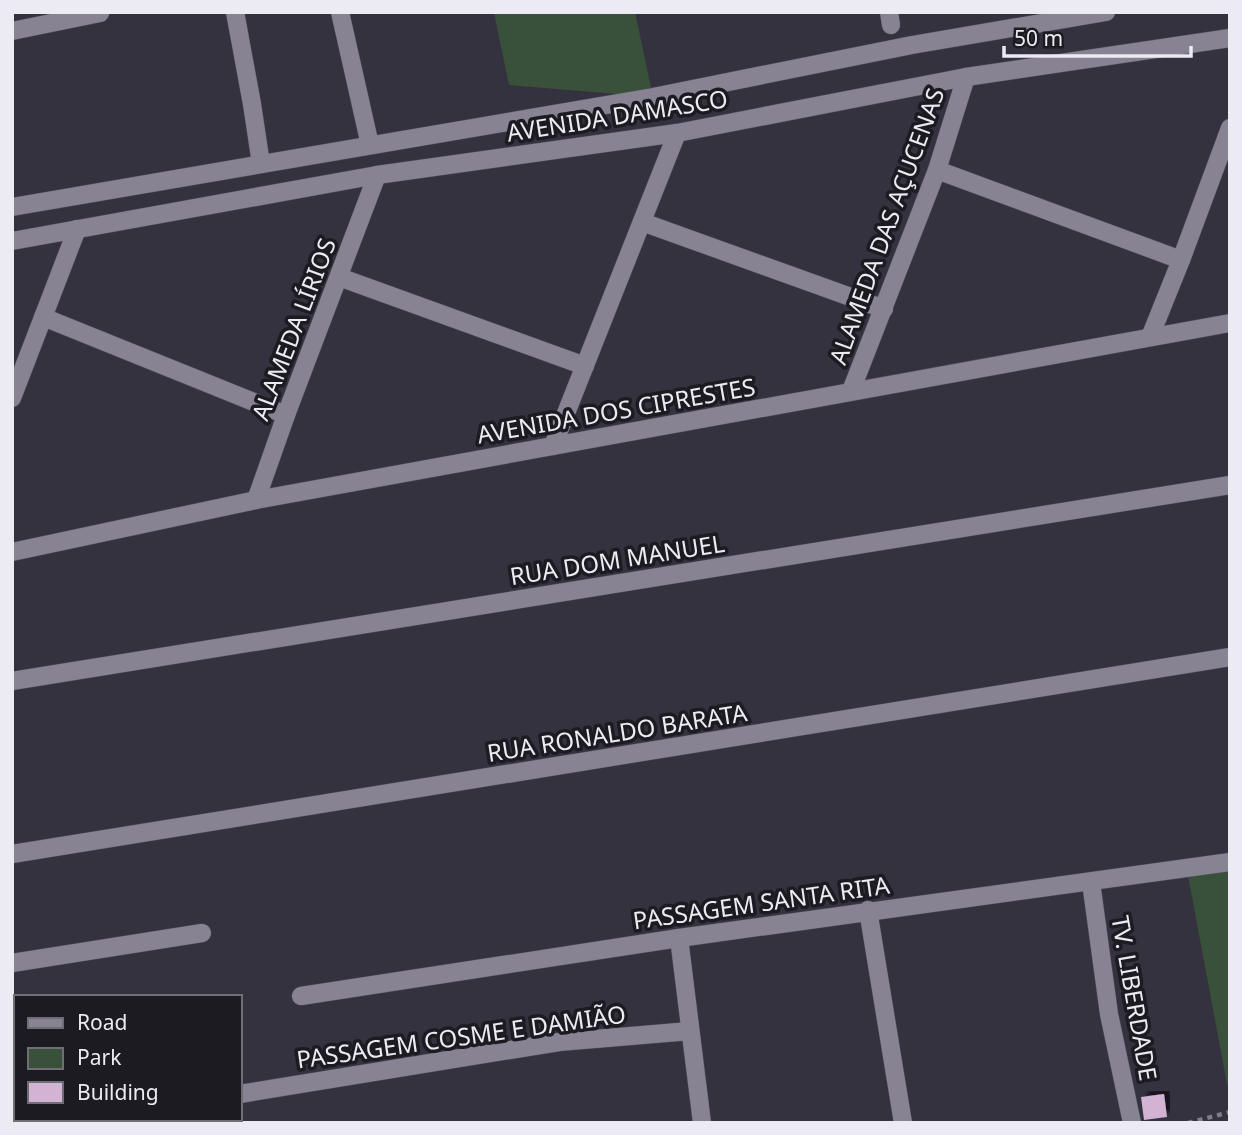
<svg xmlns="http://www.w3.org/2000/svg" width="1242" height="1135" font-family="'Noto Sans',sans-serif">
<defs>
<filter id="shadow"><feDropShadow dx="6" dy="-6" stdDeviation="2" flood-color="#0009"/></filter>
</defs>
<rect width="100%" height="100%" fill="#35323f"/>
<g fill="#39513b">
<path d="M501 12H635L653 97 509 85 494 13Z"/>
<path d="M1230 864V1082L1227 1084 1187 870Z"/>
</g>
<path fill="#d2b3d3" filter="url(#shadow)" d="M1164 1094 1167 1117 1144 1120 1141 1097Z"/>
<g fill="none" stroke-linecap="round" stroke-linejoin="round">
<defs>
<g id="minor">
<path d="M235 12 252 104 261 164"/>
<path d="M340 12 370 145"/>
<path d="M889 12 891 25"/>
<path d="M12 31 100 13"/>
<path d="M937 170 1181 260"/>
<path d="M12 207 653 97 912 45 1106 12"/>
<path d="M642 222 884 309"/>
<path d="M12 241 377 175 677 133 966 77 1230 38"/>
<path d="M339 277 585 366"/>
<path d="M43 317 286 415"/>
<path d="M1150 337 1181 260 1230 128"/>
<path d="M851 391 937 170 966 77"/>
<path d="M12 398 77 229"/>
<path d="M553 446 677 133"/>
<path d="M256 500 286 415 377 175"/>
<path d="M12 552 256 500 1230 323"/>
<path d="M12 681 1230 485"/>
<path d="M12 854 1230 657"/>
<path d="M1091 882 1109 1014 1132 1123"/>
<path d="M868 910 903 1123"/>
<path d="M679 938 702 1123"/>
<path d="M12 963 202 933"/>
<path d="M301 996 679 938 1230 862"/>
<path d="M240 1094 559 1042 690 1031"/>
<path d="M59 1123 81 1119"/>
</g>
</defs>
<use href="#minor" stroke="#53505b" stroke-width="19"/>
<path stroke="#807d89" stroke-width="4.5" stroke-dasharray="5 5" stroke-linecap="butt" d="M1188 1123 1230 1112"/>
<use href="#minor" stroke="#878393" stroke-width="18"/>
</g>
<g text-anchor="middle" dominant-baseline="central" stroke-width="7" stroke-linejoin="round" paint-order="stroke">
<g font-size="24" fill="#eceaf3" stroke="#1c1b21">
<text transform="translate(617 115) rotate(-9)">AVENIDA DAMASCO</text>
<text transform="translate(886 226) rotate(-70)">ALAMEDA DAS AÇUCENAS</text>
<text transform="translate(293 329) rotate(-69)">ALAMEDA LÍRIOS</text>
<text transform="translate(616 410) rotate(-10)">AVENIDA DOS CIPRESTES</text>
<text transform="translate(617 559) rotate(-9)">RUA DOM MANUEL</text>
<text transform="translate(617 732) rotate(-9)">RUA RONALDO BARATA</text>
<text transform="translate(761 902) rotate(-8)">PASSAGEM SANTA RITA</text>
<text transform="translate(1135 998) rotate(80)">TV. LIBERDADE</text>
<text transform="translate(461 1036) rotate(-8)">PASSAGEM COSME E DAMIÃO</text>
</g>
</g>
<rect width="1242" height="1135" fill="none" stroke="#eceaf3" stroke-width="28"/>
<rect x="14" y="995" width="228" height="126" fill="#1c1b21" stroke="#6f6e75" stroke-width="2"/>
<rect x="28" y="1018" width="35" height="10" fill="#878393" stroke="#6f6e75" stroke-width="2"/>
<text x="77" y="1030" font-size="21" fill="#eceaf3">Road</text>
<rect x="28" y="1048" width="35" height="21" fill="#39513b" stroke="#6f6e75" stroke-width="2"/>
<text x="77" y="1065" font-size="21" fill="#eceaf3">Park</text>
<rect x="28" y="1082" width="35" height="21" fill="#d2b3d3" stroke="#6f6e75" stroke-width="2"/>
<text x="77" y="1100" font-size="21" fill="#eceaf3">Building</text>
<path d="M1004 46v10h187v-10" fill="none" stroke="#eceaf3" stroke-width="3.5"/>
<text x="1014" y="46" font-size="21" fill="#eceaf3" stroke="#1c1b21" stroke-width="5" paint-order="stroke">50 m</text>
</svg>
